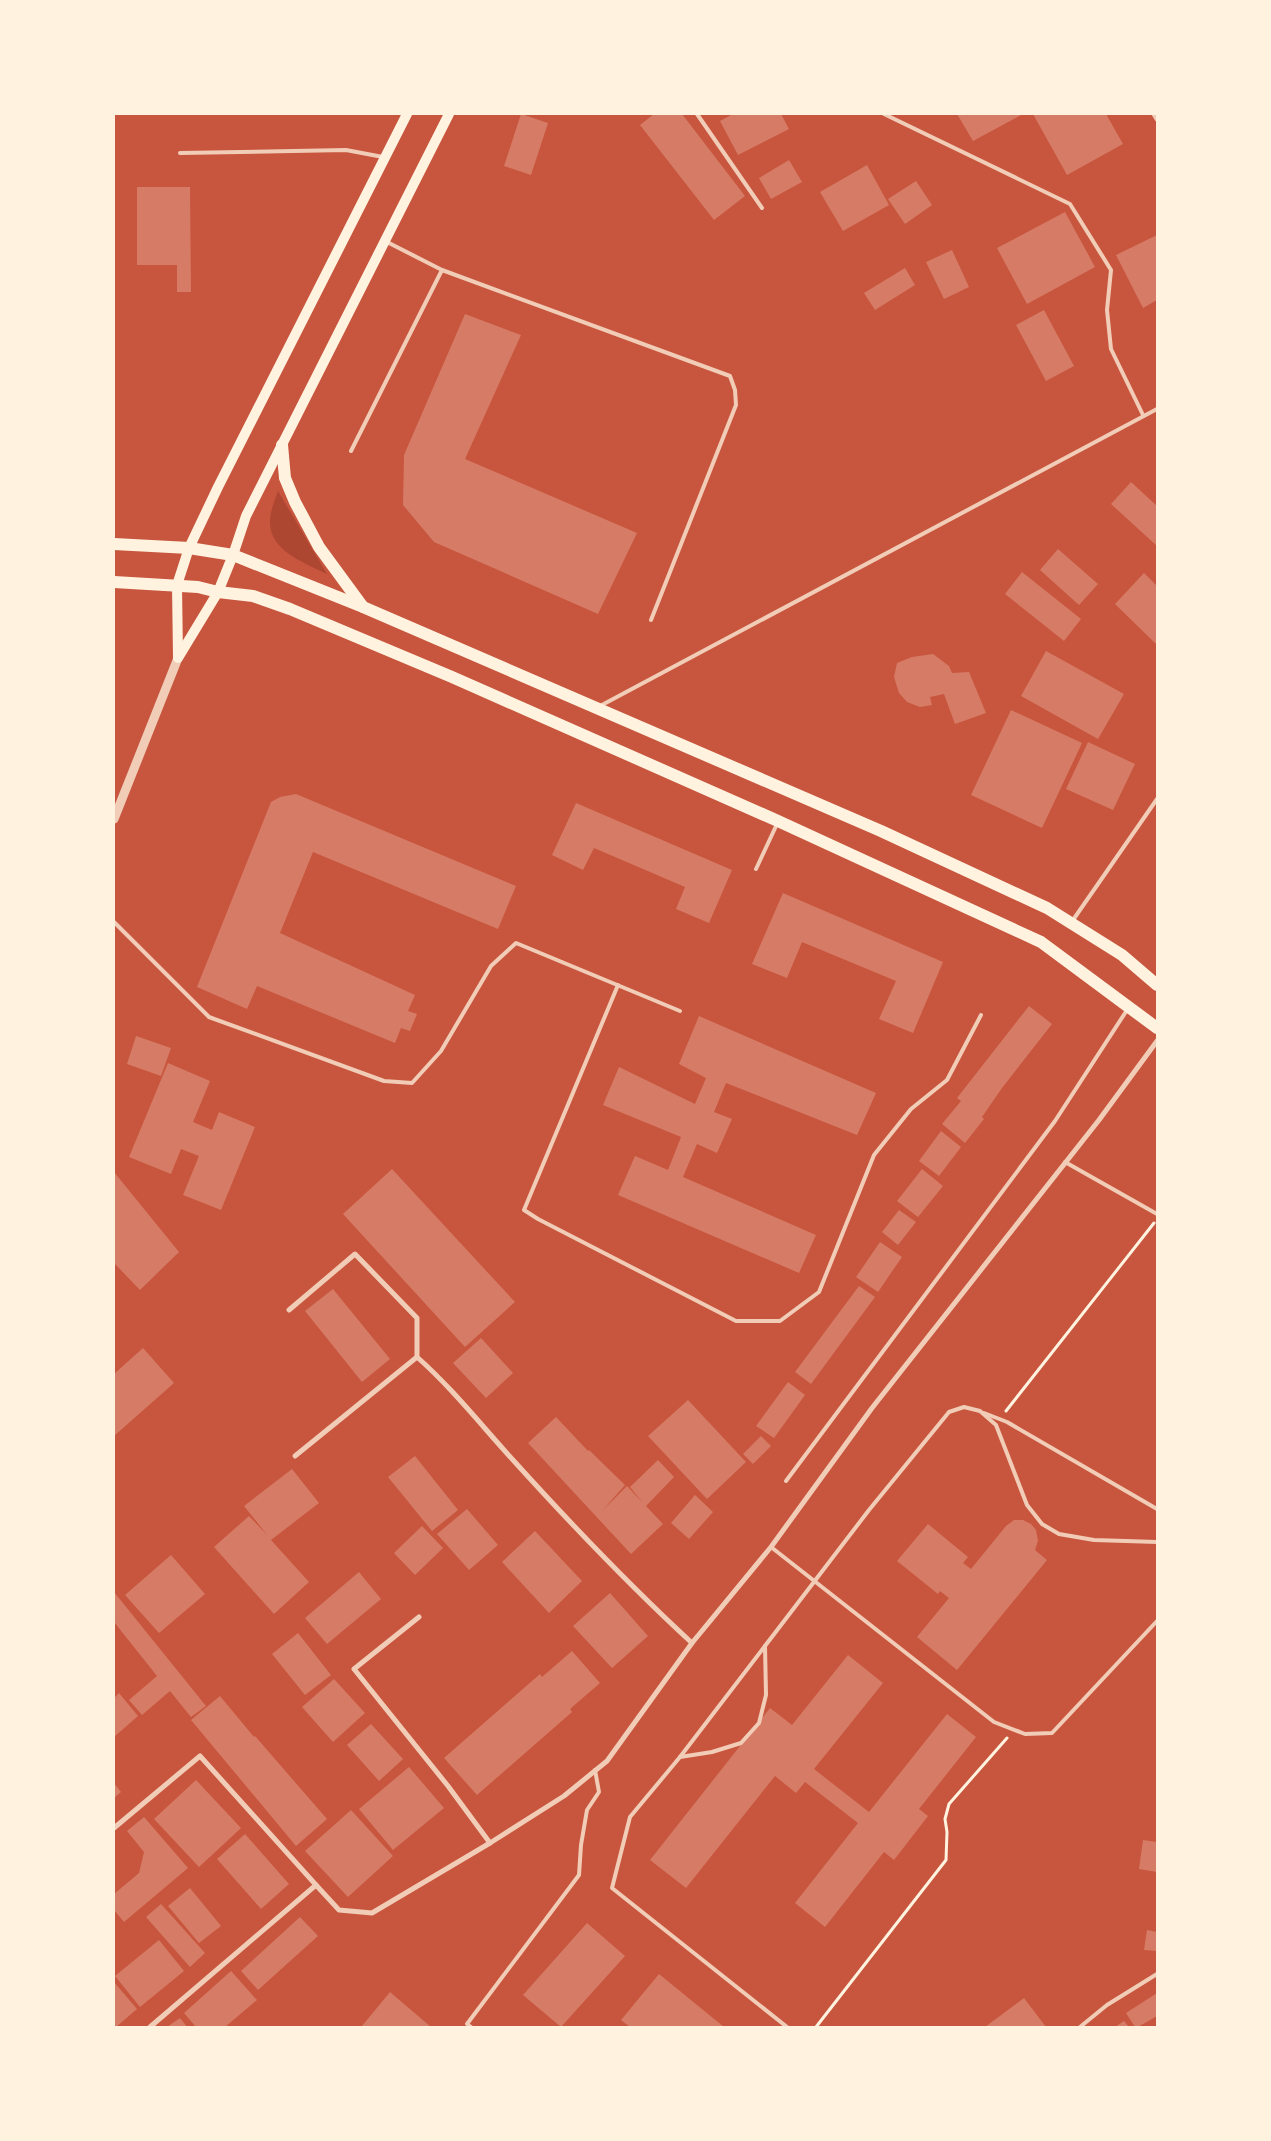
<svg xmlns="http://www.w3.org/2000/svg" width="1271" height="2141" font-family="'Noto Sans',sans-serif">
<rect width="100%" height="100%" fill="#c8553d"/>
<path fill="#ae4732" d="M278 491 327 574C305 563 269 551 270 521 270 511 275 500 278 491Z"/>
<g fill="#d67c66">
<path d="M521 114 548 123 531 175 504 166Z"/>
<path d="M654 114H682L745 196 714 220 640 125Z"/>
<path d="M733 114H781L789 129 738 155 720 121Z"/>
<path d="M957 114H1023L973 141Z"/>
<path d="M1033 114H1106L1123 144 1067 175Z"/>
<path d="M789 160 802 182 771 199 759 178Z"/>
<path d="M867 165 889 205 843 231 820 192Z"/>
<path d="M916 181 932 205 905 224 888 199Z"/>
<path d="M137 187H190L191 292H177V265H137Z"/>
<path d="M1065 212 1095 267 1027 304 997 248Z"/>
<path d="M1157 235V300L1143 308 1116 255Z"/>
<path d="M952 250 969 287 944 299 926 262Z"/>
<path d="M905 268 915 285 875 310 864 293Z"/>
<path d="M1044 310 1074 366 1046 381 1016 325Z"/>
<path d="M465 314 521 335 465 459 637 533 598 614 434 542 403 505 404 455Z"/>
<path d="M1131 482 1157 506V546L1111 504Z"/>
<path d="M1058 549 1098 584 1079 605 1040 570Z"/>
<path d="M1022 572 1081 619 1064 641 1005 594Z"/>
<path d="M1144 573 1157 586V645L1115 604Z"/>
<path d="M1046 651 1124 694 1098 739 1021 696Z"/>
<path d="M933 654 949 666 952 673 969 672 986 713 955 724 944 694 930 697 932 705 920 707 907 702 899 693 894 677 897 663 912 657Z"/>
<path d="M1011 710 1082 743 1042 828 971 795Z"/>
<path d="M1088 742 1135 764 1113 810 1066 789Z"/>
<path d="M296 794 516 886 498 929 313 852 280 933 415 995 408 1011 417 1014 410 1031 401 1028 395 1043 257 986 247 1009 197 987 271 802 280 797Z"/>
<path d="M576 803 732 870 709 923 676 909 685 887 594 848 583 870 552 855Z"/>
<path d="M783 893 943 962 913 1033 879 1019 896 981 802 942 787 978 752 964Z"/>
<path d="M1029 1006 1052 1024 1002 1088 982 1117 984 1119 965 1143 942 1124 961 1101 957 1098Z"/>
<path d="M699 1016 876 1093 857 1135 726 1083 714 1112 732 1119 717 1153 697 1144 683 1177 816 1235 799 1273 618 1195 635 1156 668 1170 681 1137 603 1105 619 1067 695 1104 706 1078 679 1064Z"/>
<path d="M136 1036 171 1048 161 1076 127 1064Z"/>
<path d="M168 1063 210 1081 193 1122 212 1130 219 1112 255 1127 221 1210 183 1195 199 1156 181 1149 171 1174 129 1157Z"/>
<path d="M941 1131 961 1147 939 1176 919 1161Z"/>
<path d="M392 1169 515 1302 465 1347 343 1214Z"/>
<path d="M922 1169 943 1186 918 1217 897 1201Z"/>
<path d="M114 1172 179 1252 140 1290 114 1263Z"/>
<path d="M899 1210 916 1222 898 1245 882 1232Z"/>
<path d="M880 1242 902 1257 878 1292 856 1277Z"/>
<path d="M859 1286 875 1297 811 1384 795 1372Z"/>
<path d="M333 1289 390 1359 362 1382 305 1311Z"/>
<path d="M481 1338 513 1373 486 1398 453 1363Z"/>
<path d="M143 1348 174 1383 114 1436V1374Z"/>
<path d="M788 1382 805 1395 774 1438 756 1426Z"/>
<path d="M688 1400 746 1462 707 1499 648 1436Z"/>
<path d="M556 1417 588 1451 589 1450 625 1485 602 1511 627 1486 643 1503 630 1487 658 1460 674 1477 646 1506 663 1524 631 1554 528 1443Z"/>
<path d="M761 1436 771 1446 753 1464 743 1454Z"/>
<path d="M415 1456 458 1510 432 1531 388 1477Z"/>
<path d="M292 1469 319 1503 271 1540 309 1582 274 1614 214 1547 249 1516 268 1536 244 1506Z"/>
<path d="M695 1495 713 1512 689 1539 671 1523Z"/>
<path d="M467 1509 498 1545 469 1570 437 1534Z"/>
<path d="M1014 1520H1023L1031 1524 1036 1530 1038 1541 1035 1550 1047 1560 957 1670 917 1637 949 1598 940 1591 938 1594 897 1561 928 1524 968 1557 963 1563 971 1569 1006 1526Z"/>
<path d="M422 1526 443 1548 415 1575 394 1553Z"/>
<path d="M535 1531 582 1581 549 1613 502 1562Z"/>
<path d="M171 1555 205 1594 159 1633 125 1595Z"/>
<path d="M359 1572 381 1599 327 1644 305 1618Z"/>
<path d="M114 1592 206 1706 191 1717 170 1691 142 1715 129 1700 157 1676 114 1622Z"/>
<path d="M610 1593 648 1636 612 1668 573 1626Z"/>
<path d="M298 1633 331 1675 305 1695 272 1654Z"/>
<path d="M572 1651 600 1683 570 1709 572 1712 477 1795 444 1758 540 1674 542 1677Z"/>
<path d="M848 1655 883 1683 814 1769 869 1812 947 1714 976 1737 919 1809 928 1816 894 1860 884 1852 825 1927 795 1903 858 1823 805 1782 796 1793 775 1776 686 1888 650 1860 770 1708 792 1725Z"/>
<path d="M334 1679 365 1713 333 1742 302 1707Z"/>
<path d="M119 1693 138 1716 114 1737V1698Z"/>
<path d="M220 1696 254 1737 255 1736 327 1819 296 1846 191 1720Z"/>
<path d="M371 1724 403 1759 379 1781 347 1745Z"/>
<path d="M409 1767 444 1808 393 1850 359 1809Z"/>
<path d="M196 1780 241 1828 199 1867 154 1819Z"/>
<path d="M114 1783 121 1792 114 1798Z"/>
<path d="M351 1810 393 1856 348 1897 305 1851Z"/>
<path d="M144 1817 188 1868 124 1922 114 1910V1894L139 1873 144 1852 127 1831Z"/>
<path d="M245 1834 289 1884 261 1909 217 1859Z"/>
<path d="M1143 1840 1157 1842V1872L1139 1869Z"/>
<path d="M190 1888 221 1926 199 1943 168 1906Z"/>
<path d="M161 1904 205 1953 190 1967 146 1917Z"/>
<path d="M300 1917 318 1936 258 1990 241 1971Z"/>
<path d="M587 1923 625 1956 561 2027 523 1995Z"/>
<path d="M1147 1930 1157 1932V1951L1144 1950Z"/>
<path d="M159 1940 184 1971 140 2007 115 1976Z"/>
<path d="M231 1971 257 2000 225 2027H196L184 2013Z"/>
<path d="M659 1974 724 2027H630L621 2020Z"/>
<path d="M114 1982 137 2009 116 2027H114Z"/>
<path d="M390 1992 431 2027H363L362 2026Z"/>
<path d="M1157 1993V2016L1138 2027H1135L1126 2013Z"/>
<path d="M1024 1998 1046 2027H985Z"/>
<path d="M180 2018 187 2027H167Z"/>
<path d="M1124 2021 1129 2027H1115Z"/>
</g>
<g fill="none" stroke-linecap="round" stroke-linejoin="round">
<g stroke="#fff3e0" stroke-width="3">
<path d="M1006 1411 1154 1223"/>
<path d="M816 2027 946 1860 947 1832 945 1819 949 1804 1007 1738"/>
</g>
<g stroke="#f1ccb7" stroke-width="4">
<path d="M697 114 762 208"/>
<path d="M884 114 1070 204 1111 270 1107 310 1111 349 1143 415"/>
<path d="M180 153 346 150 383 157"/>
<path d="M442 270 730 376 735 390 736 405 651 620"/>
<path d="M351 451 442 270 387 242"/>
<path d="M600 706 1157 409"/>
<path d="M756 869 777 824"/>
<path d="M1073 920 1157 799"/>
<path d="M114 922 209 1017 384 1081 412 1083 441 1051 491 966 516 943 680 1011"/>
<path d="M618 985 524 1210 538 1219 736 1321H780L819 1292 874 1155 911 1109 947 1080 981 1015"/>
<path d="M1065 1162 1157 1214"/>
<path d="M984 1413 1007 1422 1157 1509"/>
<path d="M786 1481 1055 1121 1127 1010"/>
<path d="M771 1547 994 1722 1025 1734 1052 1733 1157 1621"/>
<path d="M680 1757 712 1752 741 1743 759 1723 766 1695 765 1646"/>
<path d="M471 2027 467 2024 579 1875 581 1845 587 1810 599 1792 595 1770"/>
<path d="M787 2027 612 1888 630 1817 680 1757 869 1510 949 1412 964 1407 980 1411 996 1425 1027 1505 1042 1524 1059 1534 1094 1540 1157 1542"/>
<path d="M1080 2027 1107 2005 1157 1974"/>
</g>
<g stroke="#f1ccb7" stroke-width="5">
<path d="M1154 114 1157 119"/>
<path d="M289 1310 355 1254 417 1318V1357C452 1388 481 1425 513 1460 570 1523 629 1585 692 1643"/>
<path d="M295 1456 417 1357"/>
<path d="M419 1617 354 1669 448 1786 490 1843"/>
<path d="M114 1828 200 1756 316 1885"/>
<path d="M150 2027 316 1885 339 1910 372 1913 490 1843 564 1796 607 1761 692 1643 771 1547 872 1408 1099 1120 1157 1041"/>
</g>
<path stroke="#f1ccb7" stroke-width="9" d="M114 819 178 658"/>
<g stroke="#fff3e0" stroke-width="10">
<path d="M178 657 177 585 189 548 218 487 407 114"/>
<path d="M178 658 218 592 233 555 246 516 449 114"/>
</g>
<g stroke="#fff3e0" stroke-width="12">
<path d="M282 445 285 478 295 502 319 547 363 607"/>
<path d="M114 544 189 548 233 555 363 607 881 831 1047 908 1122 955 1157 985"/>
<path d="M114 582 198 587 218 592 253 596 290 609 452 677 778 821 1041 942 1157 1028"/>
</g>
</g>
<rect width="1271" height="2141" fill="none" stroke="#fff3e0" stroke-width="230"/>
</svg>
